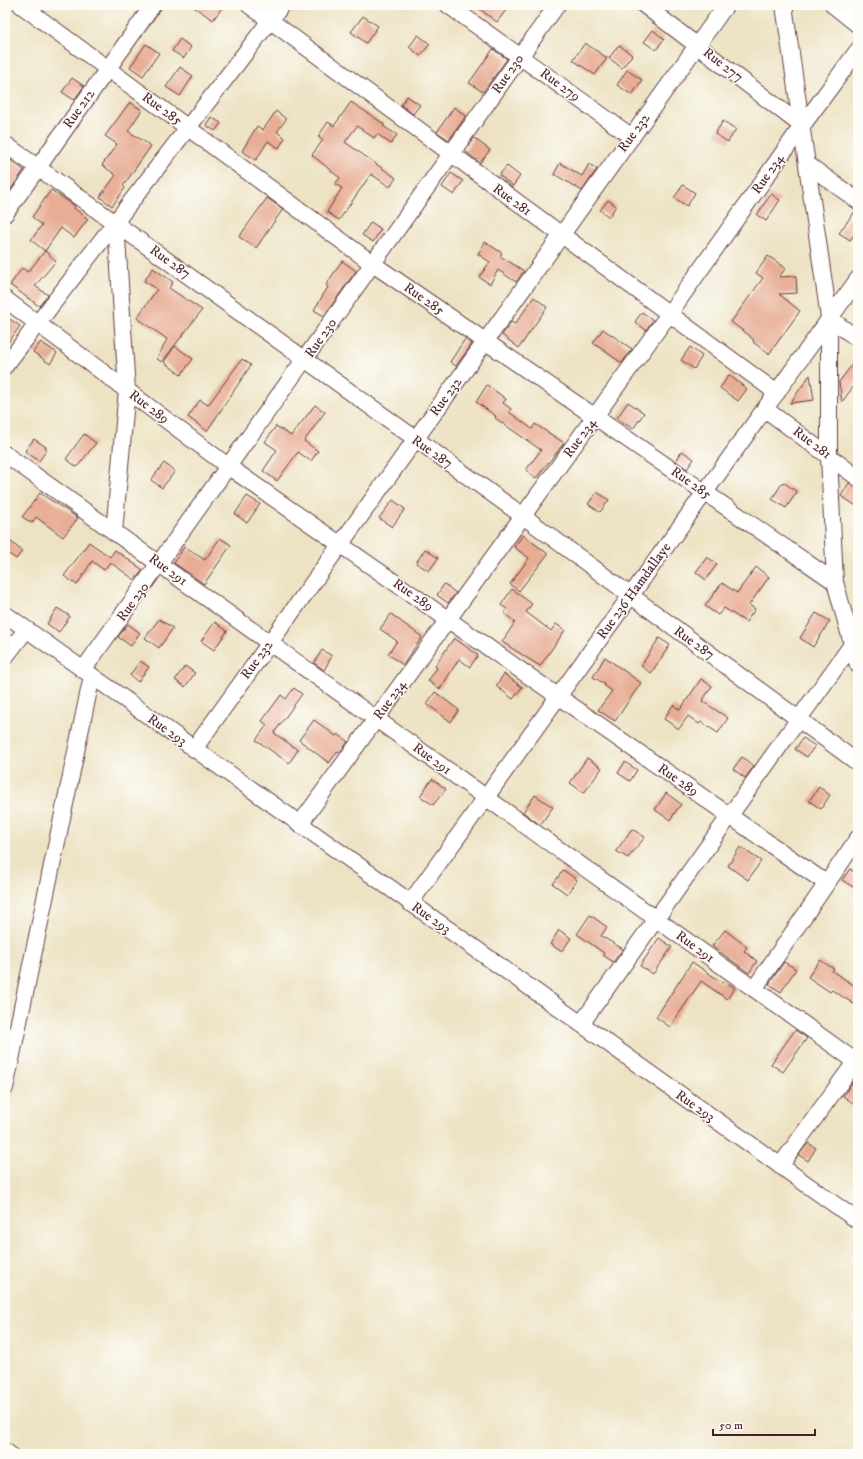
<svg xmlns="http://www.w3.org/2000/svg" width="863" height="1459" font-family="'IM FELL DW Pica',serif">
<rect width="100%" height="100%" fill="#fdfcf7"/>
<filter id="ink" filterUnits="userSpaceOnUse"><feTurbulence type="fractalNoise" baseFrequency=".025" numOctaves="2"/><feDisplacementMap in="SourceGraphic" scale="8" xChannelSelector="R" yChannelSelector="G"/><feConvolveMatrix kernelMatrix="1 2 1 2 8 2 1 2 1" color-interpolation-filters="sRGB"/></filter>
<filter id="wash" filterUnits="userSpaceOnUse"><feTurbulence type="fractalNoise" baseFrequency=".012" numOctaves="4" result="noise"/><feDisplacementMap in="SourceGraphic" scale="16" xChannelSelector="R" yChannelSelector="G"/><feGaussianBlur stdDeviation="0.9" result="paint"/><feColorMatrix in="noise" values="0 0 0 0 0 0 0 0 0 0 0 0 0 0 0 0 0 1.4 0 .05"/><feComposite in="paint" operator="in"/></filter>
<g filter="url(#wash)">
<rect width="100%" height="100%" fill="#ede3c4"/>
<g id="blocks">
<g fill="#e8ad95">
<path d="M191 5H224L213 20Z"/>
<path d="M474 5H510L497 22Z"/>
<path d="M363 16 378 26 366 43 351 32Z"/>
<path d="M653 30 664 39 656 50 644 42Z"/>
<path d="M418 35 430 44 420 56 409 47Z"/>
<path d="M180 39 191 47 184 58 172 51Z"/>
<path d="M585 43 607 58 595 75 573 60Z"/>
<path d="M146 44 159 53 143 76 130 67Z"/>
<path d="M619 45 632 55 622 68 609 58Z"/>
<path d="M493 49 507 59 483 92 469 83Z"/>
<path d="M180 67 193 76 180 96 166 87Z"/>
<path d="M627 70 642 80 632 95 617 85Z"/>
<path d="M72 78 84 86 74 100 62 92Z"/>
<path d="M407 96 420 105 413 114 401 105Z"/>
<path d="M130 102 142 110 128 131 151 146 123 186 125 188 112 206 100 197 116 175 102 165 117 144 105 136Z"/>
<path d="M351 102 384 124 383 126 397 135 391 144 377 134 374 138 357 126 345 142 396 178 390 187 371 174 339 220 327 212 342 188 335 184 340 178 312 155 323 140 318 137 328 122 334 126Z"/>
<path d="M454 107 466 116 449 140 437 132Z"/>
<path d="M276 111 286 119 277 132 285 138 279 148 268 141 256 160 242 151 257 126 263 130Z"/>
<path d="M211 117 221 123 215 131 206 125Z"/>
<path d="M723 121 736 129 728 142 715 134Z"/>
<path d="M474 138 490 150 480 163 465 151Z"/>
<path d="M5 156 24 170 5 198Z"/>
<path d="M560 163 582 176 589 164 597 169 582 191 554 174Z"/>
<path d="M507 166 520 176 513 186 499 175Z"/>
<path d="M451 173 463 181 454 195 442 187Z"/>
<path d="M683 185 695 193 687 206 674 198Z"/>
<path d="M51 190 75 206 74 208 88 219 74 238 61 228 45 251 31 240 42 225 32 217Z"/>
<path d="M771 194 780 200 766 221 757 215Z"/>
<path d="M267 198 283 209 256 248 239 237Z"/>
<path d="M608 200 616 206 609 217 600 210Z"/>
<path d="M856 210H858V230L850 240 839 233Z"/>
<path d="M371 222 381 229 373 242 362 235Z"/>
<path d="M485 242 502 253 500 256 524 271 516 282 498 270 490 284 479 277 490 262 478 254Z"/>
<path d="M45 251 56 261 35 286 48 295 39 306 10 285 22 268 28 272Z"/>
<path d="M768 256 786 268 779 277 796 276 797 293 779 294 800 311 769 354 753 342 754 340 750 337V336L731 322 763 278 756 273Z"/>
<path d="M342 261 356 271 324 316 314 310 328 287 326 285Z"/>
<path d="M153 268 173 282 169 288 202 310 162 362 157 359 167 339 137 318 157 289 144 281Z"/>
<path d="M534 297 547 307 519 348 502 335 511 322 515 324Z"/>
<path d="M642 312 653 320 646 330 635 322Z"/>
<path d="M5 316 20 326 5 347Z"/>
<path d="M603 329 632 349 622 363 593 343Z"/>
<path d="M465 339 472 344 456 366 450 362Z"/>
<path d="M41 342 57 353 50 364 33 352Z"/>
<path d="M175 346 193 359 181 375 164 362Z"/>
<path d="M690 347 702 356 694 369 681 360Z"/>
<path d="M858 357V380L842 402 839 382Z"/>
<path d="M242 359 251 365 207 431 188 417 200 400 208 405Z"/>
<path d="M729 375 747 389 738 401 720 388Z"/>
<path d="M810 375 814 400 790 403Z"/>
<path d="M487 385 506 399 503 403 511 409 509 412 532 429 535 424 564 443 536 478 526 470 541 450 495 418 496 416 476 402Z"/>
<path d="M628 402 644 413 633 429 617 418Z"/>
<path d="M315 405 325 412 304 441 318 451 311 461 298 452 277 481 263 471 277 450 265 442 276 426 291 436Z"/>
<path d="M84 434 96 443 77 467 66 459Z"/>
<path d="M34 439 46 447V451L39 461 25 451Z"/>
<path d="M682 451 694 459 687 469 676 461Z"/>
<path d="M164 463 175 471 162 488 151 480Z"/>
<path d="M783 482 797 492 786 508 772 499Z"/>
<path d="M849 483 858 487V507L841 496Z"/>
<path d="M597 492 609 500 600 512 588 504Z"/>
<path d="M40 493 78 518 63 537 36 517 32 523 22 517Z"/>
<path d="M247 496 260 504 247 523 235 514Z"/>
<path d="M393 500 405 509 392 527 379 518Z"/>
<path d="M523 535 548 554 519 591 510 584 529 558 514 547Z"/>
<path d="M5 537 22 551 16 559 5 551Z"/>
<path d="M220 538 231 545 204 584 174 563 184 547 205 560Z"/>
<path d="M89 542 110 557 115 550 143 570 135 580 110 562 104 570 92 561 77 585 64 576Z"/>
<path d="M425 549 438 558 429 571 416 563Z"/>
<path d="M707 557 717 564 706 580 696 572Z"/>
<path d="M756 567 769 577 749 605 755 609 746 622 724 608 718 615 705 606 722 583 737 593Z"/>
<path d="M444 584 456 593 448 603 437 595Z"/>
<path d="M512 589 532 604 526 612 551 631 556 624 565 630 540 666 502 642 515 622 504 613 507 609 501 605Z"/>
<path d="M57 608 70 616 59 632 47 624Z"/>
<path d="M816 613 830 621 813 647 800 638Z"/>
<path d="M391 614 422 637 403 665 388 654 397 641 380 629Z"/>
<path d="M159 619 173 628 159 648 145 638Z"/>
<path d="M215 622 227 631 214 650 201 641Z"/>
<path d="M128 624 140 633 131 646 118 637Z"/>
<path d="M454 638 478 655 470 667 459 659 440 689 428 681 437 668 435 666Z"/>
<path d="M659 638 670 645 651 673 641 666Z"/>
<path d="M322 650 332 656 324 670 314 663Z"/>
<path d="M605 657 641 683 615 721 598 710 612 691 604 685 605 684 593 677Z"/>
<path d="M140 661 149 667 138 682 130 675Z"/>
<path d="M185 666 195 673 185 687 175 680Z"/>
<path d="M504 674 522 687 513 699 496 686Z"/>
<path d="M701 679 712 686 702 701 728 718 718 733 701 722 699 724 688 716 679 729 664 719 673 705 680 710Z"/>
<path d="M294 688 302 694 274 733 298 750 289 763 256 740 267 725 262 721 281 695 286 699Z"/>
<path d="M435 692 459 710 451 722 427 704Z"/>
<path d="M314 720 336 736 338 734 348 742 340 752 338 751 329 763 299 740Z"/>
<path d="M803 738 815 746 807 757 795 749Z"/>
<path d="M742 757 754 766 745 778 733 769Z"/>
<path d="M587 758 602 768 584 793 570 783Z"/>
<path d="M625 762 637 770 630 781 618 773Z"/>
<path d="M432 779 446 789 433 805 420 796Z"/>
<path d="M819 787 830 795 821 809 809 801Z"/>
<path d="M666 793 681 804 670 820 655 810Z"/>
<path d="M535 795 553 807 540 825 523 812Z"/>
<path d="M632 829 645 837 628 858 616 851Z"/>
<path d="M740 847 761 861 748 880 728 866Z"/>
<path d="M850 869 858 874V890L842 880Z"/>
<path d="M563 870 577 880 567 894 553 884Z"/>
<path d="M590 915 607 927 601 936 623 949 613 962 603 955 604 953 577 934Z"/>
<path d="M559 930 571 938 563 950H559L550 944Z"/>
<path d="M725 930 747 947 744 951 757 961 749 973 712 946Z"/>
<path d="M659 938 672 947 653 974 640 966Z"/>
<path d="M820 960 834 969 832 971 858 988V998L854 1004 832 990 830 992 808 977Z"/>
<path d="M692 962 723 983 724 981 735 988 727 999 701 981 670 1027 656 1017Z"/>
<path d="M784 962 796 969 781 992 769 984Z"/>
<path d="M795 1030 807 1038 783 1072 771 1064Z"/>
<path d="M858 1074V1094L853 1103 843 1096Z"/>
<path d="M808 1143 816 1148 808 1161 799 1155Z"/>
</g>
</g>
</g>
<g filter="url(#ink)">
<use href="#blocks" fill-opacity="0" stroke="#623c42" stroke-width="1"/>
<g fill="none" stroke-linecap="round" stroke-linejoin="round">
<defs>
<g id="minor">
<path d="M21 5 373 264 835 582"/>
<path d="M249 5 777 393"/>
<path d="M448 5 632 137"/>
<path d="M644 5 802 126"/>
<path d="M784 5 829 318V456L835 582 858 665"/>
<path d="M833 5 858 25"/>
<path d="M5 144 523 516 858 763"/>
<path d="M807 164 858 201"/>
<path d="M5 214 153 5"/>
<path d="M5 299 229 467 826 883"/>
<path d="M829 318 858 339"/>
<path d="M5 366 282 5"/>
<path d="M765 409 858 478"/>
<path d="M5 454 858 1063"/>
<path d="M114 532 127 390 116 223"/>
<path d="M5 614 858 1221"/>
<path d="M5 657 26 630"/>
<path d="M83 670 557 5"/>
<path d="M194 749 726 5"/>
<path d="M300 824 669 314 802 126 858 50"/>
<path d="M410 903 858 279"/>
<path d="M754 989 858 838"/>
<path d="M581 1024 856 639"/>
<path d="M5 1088 92 676"/>
<path d="M780 1166 858 1058"/>
<path d="M5 1451 9 1454"/>
</g>
</defs>
<use href="#minor" stroke="#623c42" stroke-width="18"/>
<use href="#minor" stroke="#fff" stroke-width="16"/>
</g>
</g>
<g text-anchor="middle" dominant-baseline="central" stroke-width="3" stroke-linejoin="round" paint-order="stroke">
<g font-size="14" fill="#4a1f2b" stroke="#fdfcf7">
<text transform="translate(723 65) rotate(38)">Rue 277</text>
<text transform="translate(508 74) rotate(-55)">Rue 230</text>
<text transform="translate(560 85) rotate(36)">Rue 279</text>
<text transform="translate(79 109) rotate(-55)">Rue 212</text>
<text transform="translate(162 109) rotate(36)">Rue 285</text>
<text transform="translate(634 133) rotate(-54)">Rue 232</text>
<text transform="translate(768 174) rotate(-55)">Rue 234</text>
<text transform="translate(512 200) rotate(36)">Rue 281</text>
<text transform="translate(170 262) rotate(36)">Rue 287</text>
<text transform="translate(424 299) rotate(35)">Rue 285</text>
<text transform="translate(321 338) rotate(-55)">Rue 230</text>
<text transform="translate(446 397) rotate(-54)">Rue 232</text>
<text transform="translate(149 407) rotate(37)">Rue 289</text>
<text transform="translate(580 438) rotate(-54)">Rue 234</text>
<text transform="translate(812 443) rotate(37)">Rue 281</text>
<text transform="translate(432 452) rotate(35)">Rue 287</text>
<text transform="translate(691 483) rotate(35)">Rue 285</text>
<text transform="translate(168 570) rotate(36)">Rue 291</text>
<text transform="translate(634 591) rotate(-54)">Rue 236 Hamdallaye</text>
<text transform="translate(413 595) rotate(35)">Rue 289</text>
<text transform="translate(133 602) rotate(-54)">Rue 230</text>
<text transform="translate(694 643) rotate(36)">Rue 287</text>
<text transform="translate(257 660) rotate(-54)">Rue 232</text>
<text transform="translate(390 700) rotate(-54)">Rue 234</text>
<text transform="translate(167 730) rotate(35)">Rue 293</text>
<text transform="translate(432 759) rotate(36)">Rue 291</text>
<text transform="translate(678 780) rotate(35)">Rue 289</text>
<text transform="translate(431 918) rotate(35)">Rue 293</text>
<text transform="translate(695 947) rotate(36)">Rue 291</text>
<text transform="translate(695 1106) rotate(35)">Rue 293</text>
</g>
</g>
<rect width="863" height="1459" fill="none" stroke="#fdfcf7" stroke-width="20"/>
<path d="M713 1429v6h102v-6" fill="none" stroke="#4a1f2b" stroke-width="2"/>
<text x="719" y="1429" font-size="12" fill="#4a1f2b" stroke="#fdfcf7" stroke-width="3" paint-order="stroke">50 m</text>
</svg>
